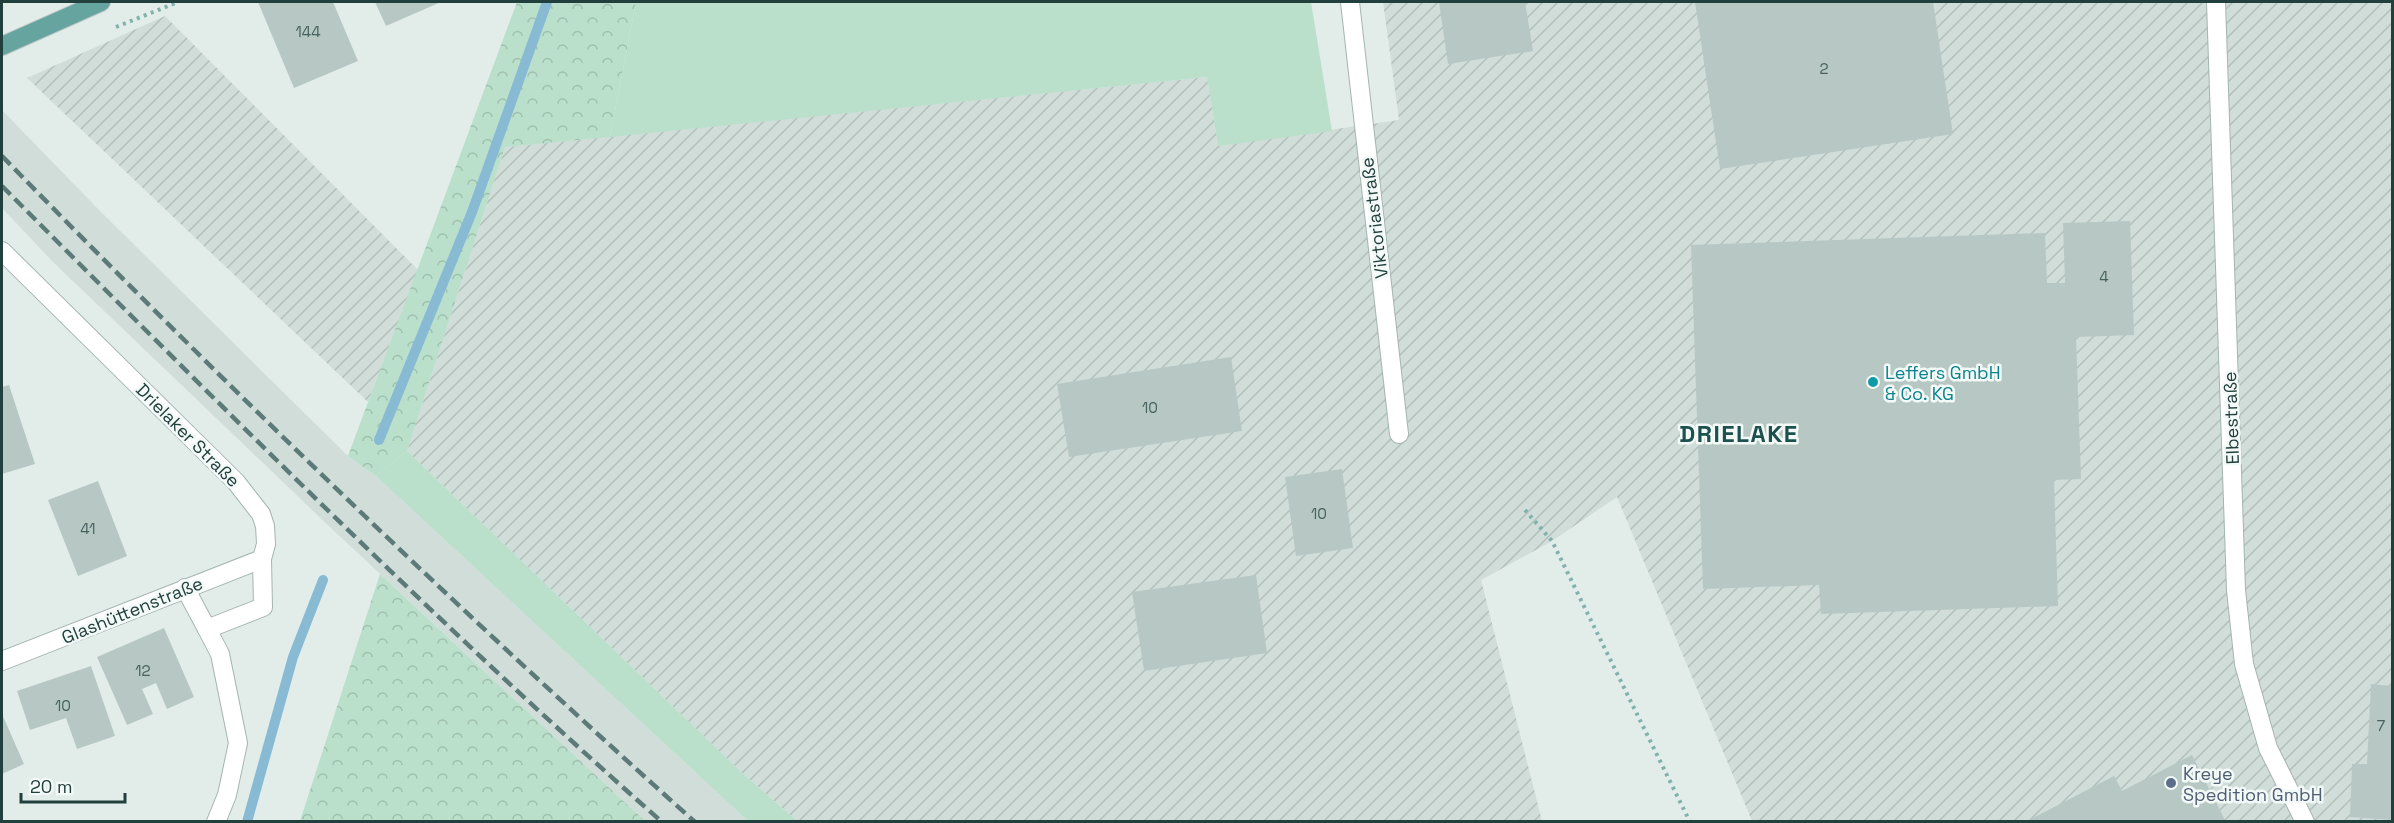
<svg xmlns="http://www.w3.org/2000/svg" width="2394" height="823" font-family="'Space Grotesk',sans-serif">
<defs>
<pattern id="industrial-furrows" width="10" height="10" patternUnits="userSpaceOnUse" patternTransform="scale(1.5)"><rect width="10" height="10" fill="#d0ddd9"/><path d="M-1 1l2-2M0 10L10 0M9 11l2-2" fill="none" stroke="#b2bfbb"/></pattern>
<pattern id="forest-crowns" width="20" height="18" patternUnits="userSpaceOnUse" patternTransform="scale(1.5)"><rect width="20" height="18" fill="#badfcb"/><path d="M2 6a3 3 0 1 1 6 0M12 15a3 3 0 1 1 6 0" fill="none" stroke="#a0c0af"/></pattern>
</defs>
<rect width="100%" height="100%" fill="#e2edea"/>
<path fill="#d0ddd9" d="M2 110 100 211 348 456 376 476 748 821H645L332 529 53 262 2 208Z"/>
<g fill="url(#industrial-furrows)">
<path d="M1383 2H2392V821H1752L1617 497 1552 541 1481 580 1542 821H797L739 770 407 451 505 147 1207 77 1218 146 1399 120Z"/>
<path d="M165 16 418 270 368 402 27 78Z"/>
</g>
<g fill="#badfcb">
<path d="M636 2H1311L1332 131 1218 146 1207 77 610 137Z"/>
<path d="M407 451 739 770 797 821H748L376 476Z"/>
</g>
<g fill="url(#forest-crowns)">
<path d="M517 2H636L610 137 505 147 407 451 376 476 348 456Z"/>
<path d="M380 574 645 821H300Z"/>
</g>
<g fill="none" stroke-linecap="round" stroke-linejoin="round">
<g stroke="#88bad4" stroke-width="10">
<path d="M379 440 472 212 547 2"/>
<path d="M247 822 293 657 323 580"/>
</g>
</g>
<g fill="#b7c8c4">
<path d="M258 2H333L358 61 294 88Z"/>
<path d="M375 2H441L386 26Z"/>
<path d="M1439 2H1525L1533 51 1448 64Z"/>
<path d="M1695 2H1933L1953 134 1720 169Z"/>
<path d="M2130 221 2134 335 2076 337 2081 479 2054 480 2058 606 1821 614 1819 585 1703 589 1691 245 2045 233 2047 283H2065L2063 223Z"/>
<path d="M1231 357 1242 431 1069 457 1057 384Z"/>
<path d="M9 385 35 464 2 474V387Z"/>
<path d="M1342 469 1353 548 1296 556 1285 477Z"/>
<path d="M98 481 127 556 78 576 48 500Z"/>
<path d="M1256 575 1267 653 1144 671 1132 592Z"/>
<path d="M164 628 194 697 167 709 156 683 142 689 153 714 127 725 97 657Z"/>
<path d="M91 666 115 736 77 749 66 718 30 730 17 691Z"/>
<path d="M2371 684 2392 686V820L2350 817 2352 764H2367Z"/>
<path d="M2 714 24 764 2 774Z"/>
<path d="M2192 755 2226 822H2025L2114 776 2122 791Z"/>
</g>
<g fill="none" stroke-linecap="round" stroke-linejoin="round">
<defs>
<g id="minor">
<path d="M1350 2 1399 434"/>
<path d="M2216 2 2236 590 2244 664 2268 748 2305 822"/>
<path d="M2 251 236 482 261 514 265 526 266 544 262 559 263 607 207 629 220 654 238 743 227 795 216 822"/>
<path d="M185 588 207 629"/>
<path d="M2 661 262 559"/>
</g>
<path id="major" d="M2 46 101 2"/>
</defs>
<use href="#minor" stroke="#a4b5b2" stroke-width="20"/>
<use href="#major" stroke="#c1c9c8" stroke-width="20"/>
<g stroke="#81b1ab" stroke-width="4" stroke-dasharray="3 4.5" stroke-linecap="butt">
<path d="M116 27 178 2"/>
<path d="M1525 510 1552 541 1690 822"/>
</g>
<use href="#minor" stroke="#fff" stroke-width="18"/>
<use href="#major" stroke="#65a49f" stroke-width="18"/>
<g stroke="#5c7a77" stroke-width="4.5" stroke-dasharray="12 6" stroke-linecap="butt">
<path d="M2 156C225 385 456 608 695 822"/>
<path d="M2 186C217 402 433 620 662 822"/>
</g>
</g>
<circle fill="#0f9aa8" stroke="#f3f9f7" stroke-width="2" cx="1873" cy="382" r="6"/>
<circle fill="#5c6f8a" stroke="#f3f9f7" stroke-width="2" cx="2171" cy="783" r="6"/>
<g text-anchor="middle" dominant-baseline="central" stroke-width="5" stroke-linejoin="round" paint-order="stroke">
<g font-size="15" fill="#46615e">
<text x="308" y="31">144</text>
<text x="1824" y="68">2</text>
<text x="2104" y="276">4</text>
<text x="1150" y="407">10</text>
<text x="1319" y="513">10</text>
<text x="88" y="528">41</text>
<text x="143" y="670">12</text>
<text x="63" y="705">10</text>
<text x="2381" y="725">7</text>
</g>
<g font-size="18" fill="#213f3c" stroke="#f3f9f7">
<text transform="translate(1374 218) rotate(-97)">Viktoriastraße</text>
<text transform="translate(2231 418) rotate(-92)">Elbestraße</text>
<text transform="translate(188 435) rotate(45)">Drielaker Straße</text>
<text transform="translate(132 610) rotate(-22)">Glashüttenstraße</text>
</g>
<g font-size="18" fill="#0d838f" stroke="#f3f9f7" text-anchor="start">
<text x="1885" y="372">Leffers GmbH<tspan x="1885" dy="21">&amp; Co. KG</tspan></text>
</g>
<g font-size="18" fill="#4e5e75" stroke="#f3f9f7" text-anchor="start">
<text x="2183" y="773">Kreye<tspan x="2183" dy="21">Spedition GmbH</tspan></text>
</g>
<g font-size="24" font-weight="bold" letter-spacing="1.5" fill="#1c514e" stroke="#f3f9f7">
<text x="1739" y="433">DRIELAKE</text>
</g>
</g>
<rect width="2394" height="823" fill="none" stroke="#213f3c" stroke-width="6"/>
<path d="M21 793v9h104v-9" fill="none" stroke="#213f3c" stroke-width="3"/>
<text x="30" y="793" font-size="18" fill="#213f3c" stroke="#f3f9f7" stroke-width="4.5" paint-order="stroke">20 m</text>
</svg>
